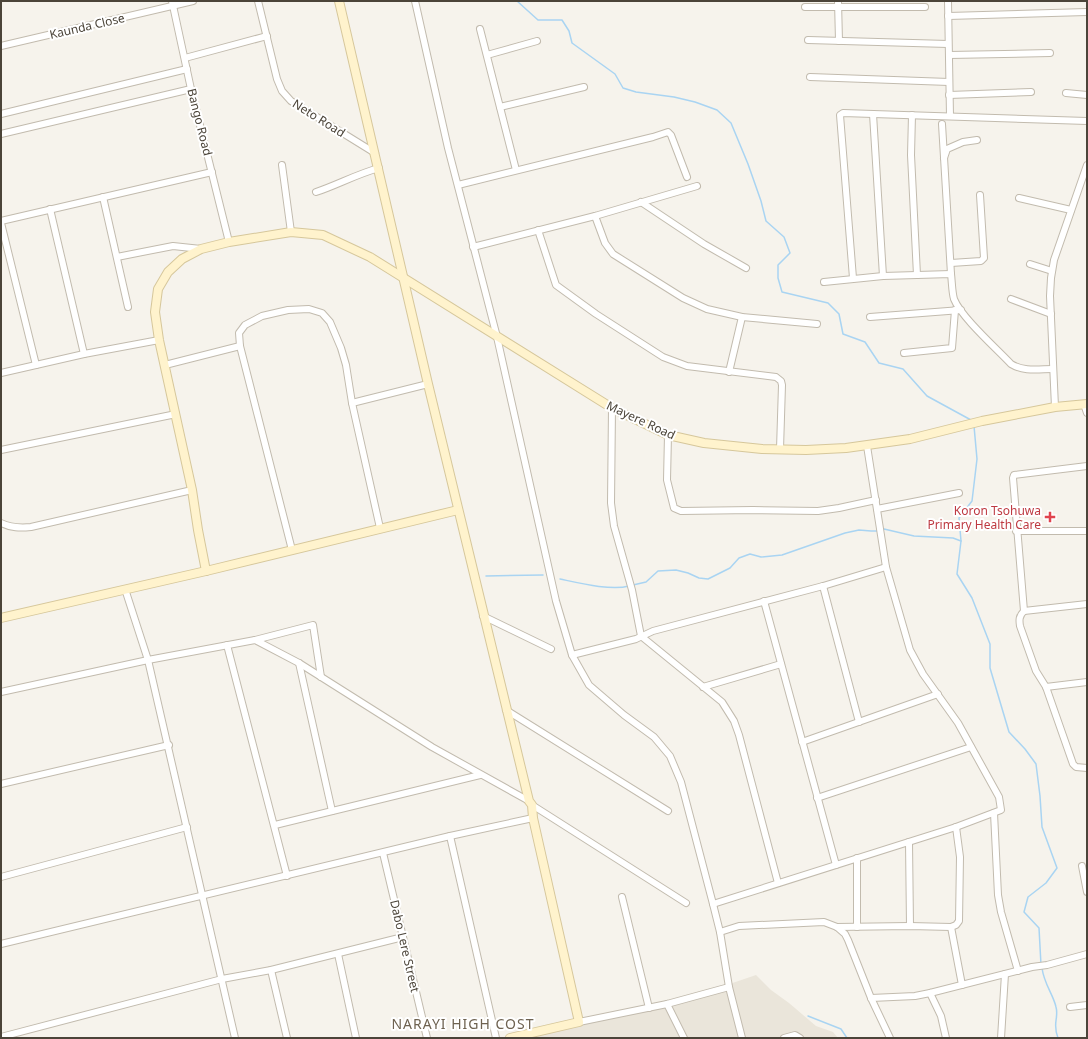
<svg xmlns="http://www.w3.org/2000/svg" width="1088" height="1039" font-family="'Noto Sans',sans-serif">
<rect width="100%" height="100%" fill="#f6f3ec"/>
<path fill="#eae5da" d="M756 975 771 990 789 1003 816 1026 833 1032 838 1038H522L662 1007Z"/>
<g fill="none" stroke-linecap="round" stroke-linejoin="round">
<g stroke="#a9d4f2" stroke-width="1.5">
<path d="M517 1 538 20H562L569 31 572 43 615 74 623 88 636 92 674 97 695 102 717 110 731 123 748 164 761 201 766 221 784 237 790 253 778 265V278L782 292 828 303 839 314 843 334 865 342 879 363 903 369 927 396 971 420"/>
<path d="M974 426 977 459 972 501 959 518 961 541 957 574 972 598 990 644V668L1009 732 1025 749 1036 764 1040 796 1042 827 1057 868 1046 883 1028 897 1024 912 1039 928 1041 965"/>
<path d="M882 530 884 529 914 536 953 538 961 541"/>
<path d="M486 576 543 575"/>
<path d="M560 579C579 583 611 591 629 586"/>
<path d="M633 585 646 582 658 571 676 570 688 573 699 578 708 579 730 568 739 558 750 554 761 557 782 555 845 533 859 530 871 531H878"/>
<path d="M1042 968C1044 984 1053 994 1056 1007 1059 1018 1052 1024 1058 1038"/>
<path d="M808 1016 841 1029 847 1038"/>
</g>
<defs>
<g id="street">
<path d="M172 1 191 89 229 242"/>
<path d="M258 1 277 79 282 91 291 101 375 153"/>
<path d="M415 1 448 148 497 337 556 601 572 655 589 685 624 715 654 737 670 756 681 782 713 904 720 932 729 987 742 1038"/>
<path d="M838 1 839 41"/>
<path d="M948 1 950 116"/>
<path d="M805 7H925"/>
<path d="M948 16 1087 12"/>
<path d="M480 29 516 170"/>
<path d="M808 40 948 44"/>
<path d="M1 46 193 1"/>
<path d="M487 55 537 41"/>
<path d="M949 55 1050 53"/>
<path d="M185 58 267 36"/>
<path d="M810 77 949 82"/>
<path d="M1066 93 1087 95"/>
<path d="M949 95 1031 92"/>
<path d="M500 107 584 87"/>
<path d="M1 114 187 69"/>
<path d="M873 114 883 276"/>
<path d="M912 115 911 155 917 275"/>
<path d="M942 124 951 274"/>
<path d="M1 134 191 89"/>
<path d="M944 158 947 149 963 142 977 140"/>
<path d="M282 165 291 232"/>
<path d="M458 185 653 137 668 132 671 135 687 177"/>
<path d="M316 192C337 185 357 174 379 168"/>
<path d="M103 197 128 307"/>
<path d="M1019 198 1071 210"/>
<path d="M641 202 704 244 746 268"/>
<path d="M50 209 84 354"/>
<path d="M595 216 605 243 613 254 683 298 707 309 742 317 817 324"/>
<path d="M1 221 212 172"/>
<path d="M1 223 36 365"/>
<path d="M538 230 556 285 596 314 663 357 687 366 776 377 781 381 782 385 780 449"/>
<path d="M473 247 595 216 697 186"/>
<path d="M117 257 173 246 201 249"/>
<path d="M951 263 981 261 984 258 980 195"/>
<path d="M1030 264 1052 271"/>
<path d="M853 278 840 115 843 113 1087 121"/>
<path d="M824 282 883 276 951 274C952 282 952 292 954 299 961 317 997 349 1011 364 1024 372 1039 369 1053 369"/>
<path d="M1011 299 1051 314"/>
<path d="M870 317 961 310"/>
<path d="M904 353 952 348 955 310"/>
<path d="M165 365 240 346"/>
<path d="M729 372 742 317"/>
<path d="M1 373 84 354 159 340"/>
<path d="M352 403 428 384"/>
<path d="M1084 404 1087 413"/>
<path d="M1055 407 1050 296 1051 278 1054 260 1087 165"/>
<path d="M612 408 611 503 614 526 632 590 641 636 722 702 734 721 739 735 778 883"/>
<path d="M668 435 667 480 674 508 681 511 753 510 818 511 839 508 876 500"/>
<path d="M1 450 176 414"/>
<path d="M877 509 959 493"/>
<path d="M1 523C11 528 20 528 31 527L192 490"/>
<path d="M1016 531H1087"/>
<path d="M292 550 240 346 239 333 245 325 262 316 288 310 309 309 322 313 330 322 341 348 346 365 352 403 380 528"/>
<path d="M823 586 859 722"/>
<path d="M125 589 148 660 235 1038"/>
<path d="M764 601 836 865"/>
<path d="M1087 604 1024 611C1019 616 1019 620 1020 626L1036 671 1046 687 1073 764 1076 767 1087 768"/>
<path d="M1024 611 1013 478 1014 475 1087 466"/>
<path d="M483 616 551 649"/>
<path d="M255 640 313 625 321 677"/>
<path d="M227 645 287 876"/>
<path d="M572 655 636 639 653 631 823 586 886 567"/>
<path d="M299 663 332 811"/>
<path d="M703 687 781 664"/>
<path d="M1046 687 1087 682"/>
<path d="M1 692 148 660 255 640 299 663 432 747 529 801"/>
<path d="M506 710 668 811"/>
<path d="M802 742 938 694"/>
<path d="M1 784 169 745"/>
<path d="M817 798 971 747"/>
<path d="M532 805 686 903"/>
<path d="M994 813 998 895 1001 912 1018 971"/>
<path d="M275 825 480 775"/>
<path d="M450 836 496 1038"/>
<path d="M909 842 910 926"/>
<path d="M383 853 427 1038"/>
<path d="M1082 866 1087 892"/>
<path d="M1 877 187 827"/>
<path d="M622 897 649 1008"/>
<path d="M713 904 956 827 1001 810 999 797 958 723 923 674 910 650 886 567 867 446"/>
<path d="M837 927 910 926 951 927 956 925 959 921 960 857 956 827"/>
<path d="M857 927V858"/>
<path d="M951 927 962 985"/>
<path d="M720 932 739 926 824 922 837 927 845 934 848 940 871 998 890 1038"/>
<path d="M1 944 450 836 533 818"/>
<path d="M338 954 356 1038"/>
<path d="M271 970 287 1038"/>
<path d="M930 993 941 1016 946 1038"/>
<path d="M871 998 915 996 930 993 1032 967 1047 965 1087 954"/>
<path d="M667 1004 684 1038"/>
<path d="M1070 1007 1087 1005"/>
<path d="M579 1022 667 1004 729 987"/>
<path d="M1 1037 222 979 271 970 403 937"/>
<path d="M784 1038 795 1035 800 1038"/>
<path d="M1001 1038 1005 974"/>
</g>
<g id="secondary">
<path d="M339 1 428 384 529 801 532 805 533 818 579 1022 510 1038"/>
<path d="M206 571 198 530 192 490 159 340 155 312 158 289 168 272 182 259 201 249 229 242 291 232 323 235 370 257 612 408 668 435 704 443 762 449 806 450 846 448 910 439 982 421 1055 407 1087 404"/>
<path d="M1 618 206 571 458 510"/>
</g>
</defs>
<use href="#street" stroke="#c2bbae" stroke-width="8"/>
<use href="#secondary" stroke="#d6c79b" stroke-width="10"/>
<use href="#street" stroke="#fff" stroke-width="6"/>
<use href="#secondary" stroke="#fff3cd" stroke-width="8"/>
</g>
<path fill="#e0444e" stroke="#fff" stroke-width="1.5" d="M1048 511h4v4h4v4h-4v4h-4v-4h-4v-4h4z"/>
<g text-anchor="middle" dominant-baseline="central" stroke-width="4" stroke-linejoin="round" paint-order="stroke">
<g font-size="12" fill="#4b4439" stroke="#fff">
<text transform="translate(87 26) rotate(-13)">Kaunda Close</text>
<text transform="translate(319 118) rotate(32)">Neto Road</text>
<text transform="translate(200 122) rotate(76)">Bango Road</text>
<text transform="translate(641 420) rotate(25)">Mayere Road</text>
<text transform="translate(405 946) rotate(77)">Dabo Lere Street</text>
</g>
<g font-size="12" fill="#be3a42" stroke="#fff" text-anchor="end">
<text x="1041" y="510">Koron Tsohuwa<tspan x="1041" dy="14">Primary Health Care</tspan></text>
</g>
<g font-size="14" letter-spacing="1" fill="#6e6250" stroke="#fff">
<text x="463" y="1023">NARAYI HIGH COST</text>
</g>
</g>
<rect width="1088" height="1039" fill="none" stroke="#4b4439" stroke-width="4"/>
</svg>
